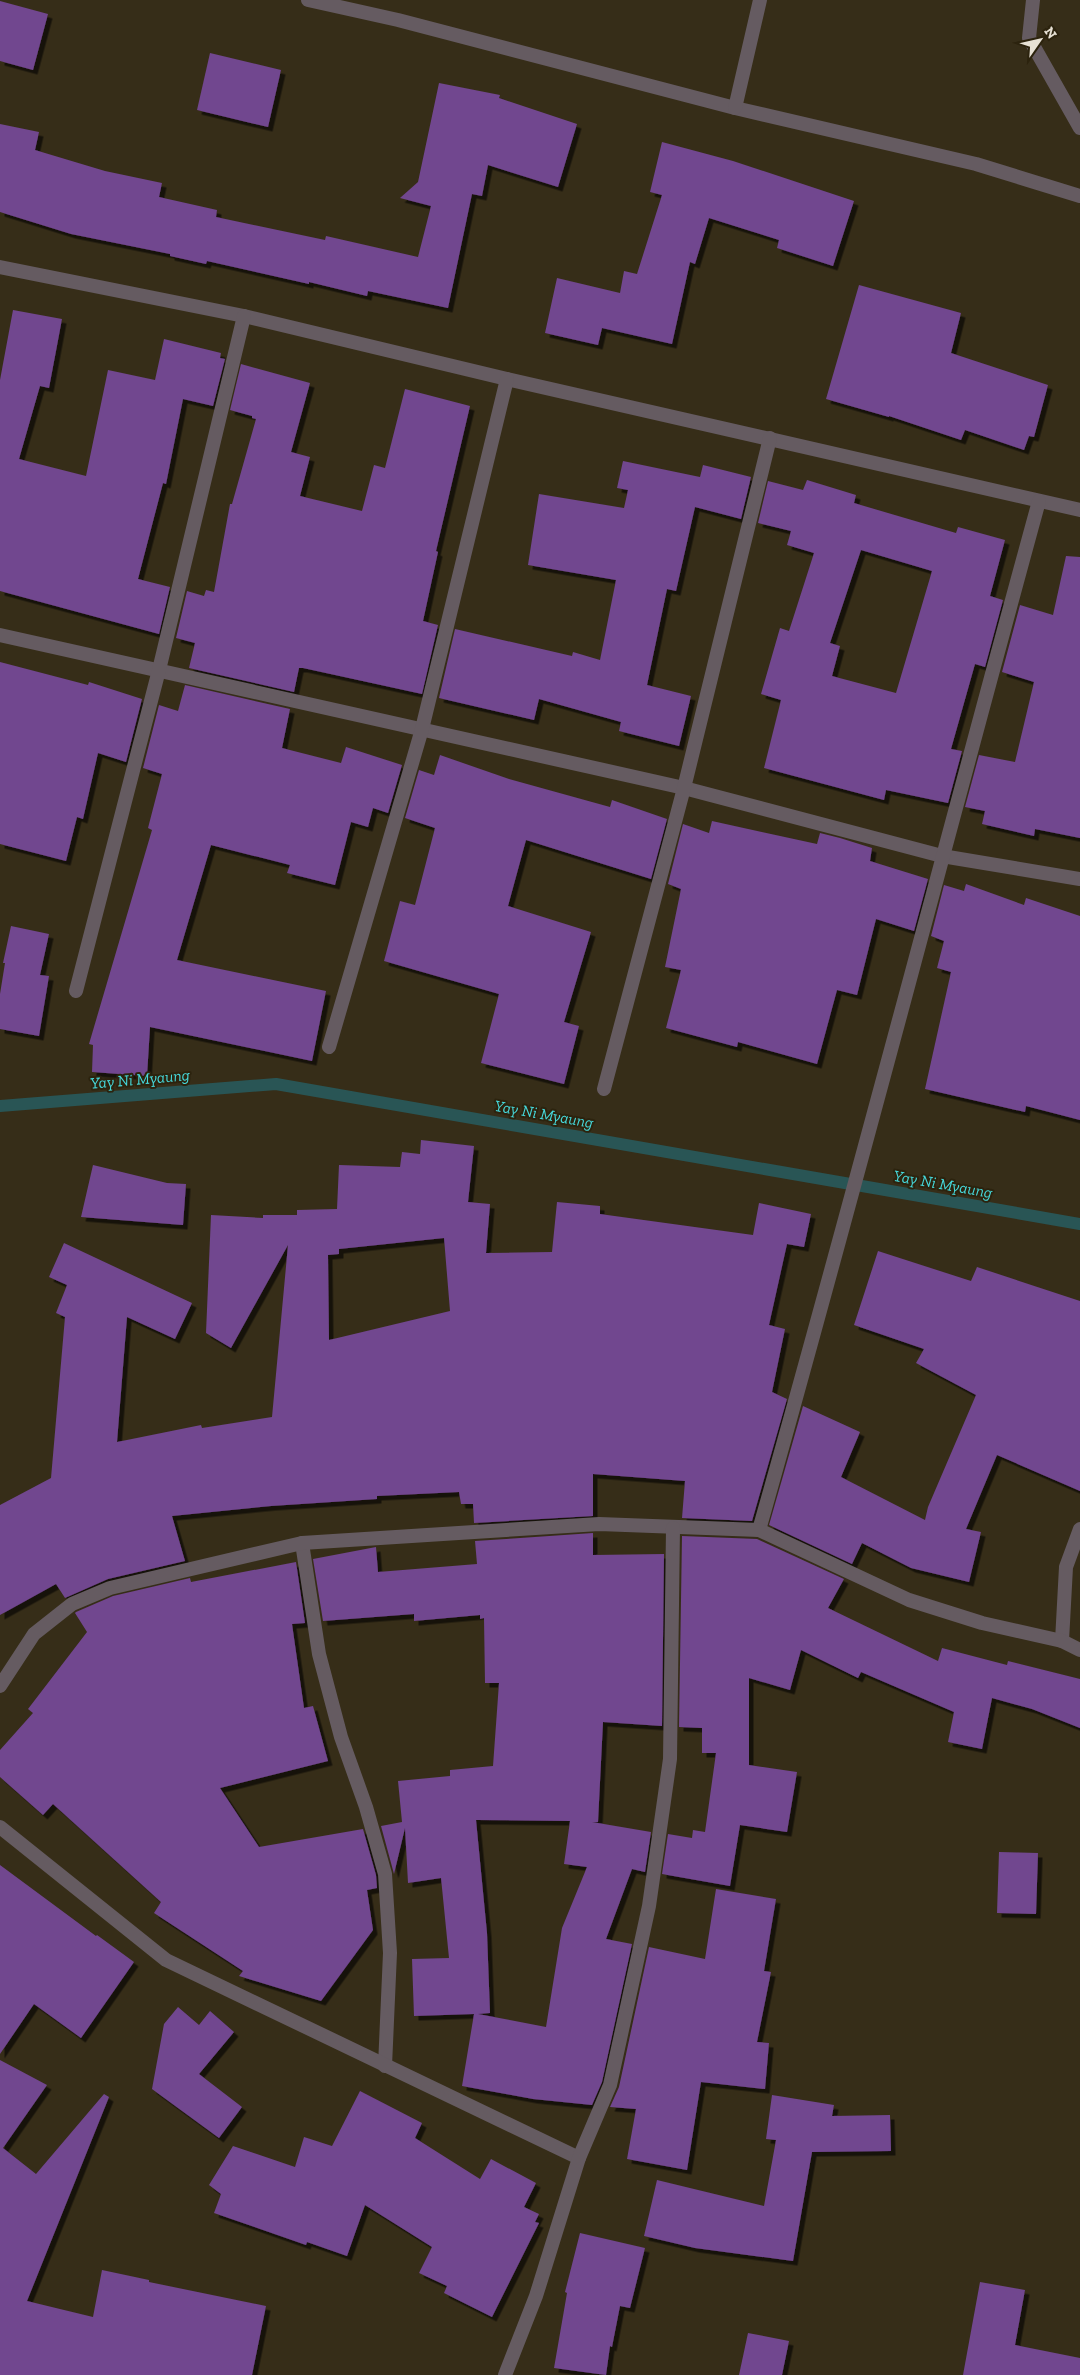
<svg xmlns="http://www.w3.org/2000/svg" width="1080" height="2375" font-family="'Zilla Slab',serif">
<defs>
<filter id="shadow"><feDropShadow dx="4.5" dy="4.5" stdDeviation="0" flood-color="#0009"/></filter>
</defs>
<rect width="100%" height="100%" fill="#362d18"/>
<g fill="none" stroke-linecap="round" stroke-linejoin="round">
<path stroke="#295555" stroke-width="12" d="M0 1106 276 1084 1080 1224"/>
</g>
<g fill="#71468f" fill-rule="evenodd" filter="url(#shadow)">
<path d="M0 1 48 14 33 70 0 61Z"/>
<path d="M210 53 281 70 268 127 197 110Z"/>
<path d="M439 83 500 95 499 98 577 124 558 187 488 165 482 196 472 194 448 308 368 291 367 296 309 282V284L207 261 206 264 170 256V254L71 234 0 212V124L39 132 35 150 105 171 162 183 159 197 217 210 216 217 325 240 326 236 418 257 431 206 400 198 418 182Z"/>
<path d="M662 142 733 161 854 201 833 266 777 248 779 240 709 218 695 264 690 262 672 344 602 328 598 345 545 333 557 278 620 293 624 271 637 274 662 195 650 192Z"/>
<path d="M859 285 961 313 951 353 1048 385 1034 437 1029 436 1024 450 965 430 961 440 889 416V417L826 399Z"/>
<path d="M13 310 62 319 49 388 40 386 19 459 86 476 108 370 155 380 164 339 221 353 220 358 225 359 213 406 183 399 166 484 163 483 138 579 170 587 159 634 0 591V380Z"/>
<path d="M241 364 310 383 291 452 310 457 300 496 362 511 374 465 385 468 405 389 470 406 436 551 438 552 423 621 438 625 422 694 303 668H299L294 692 189 668 195 643 176 638 187 591 204 596 206 590 214 592 230 504H232L256 419 252 418V416L230 410Z"/>
<path d="M623 461 700 477 703 465 751 477 741 519 695 507 676 591 667 589 647 685 691 696 679 746 619 731 621 722 539 699 534 720 439 698 455 629 572 656 573 652 600 660 616 580 528 565 539 494 624 508 628 490 617 488Z"/>
<path d="M807 480 856 495 854 503 956 533 958 527 1005 540 990 596 1003 600 985 667 975 664 951 749 962 751 948 803 886 790 884 800 764 768 781 700 761 694 780 628 789 631 814 553 787 545 791 531 758 523 768 481 803 490ZM861 550 932 571 896 693 832 676 840 646 830 643Z"/>
<path d="M1066 556 1080 557V838L1035 829 1034 836 982 824 985 811 965 807 979 755 1015 762 1034 682 1002 672 1020 605 1053 615Z"/>
<path d="M0 662 88 685 89 682 142 699 126 762 98 753 83 819 77 817 66 861 0 844Z"/>
<path d="M185 685 290 709 282 748 341 763 346 747 402 765 388 813 373 808 368 827 351 822 335 885 287 873 290 865 211 845 177 960 326 991 312 1061 150 1027 147 1076 92 1072 93 1045 89 1044 152 830 148 828 162 774 143 768 159 705 178 711Z"/>
<path d="M440 755 509 779 610 807 612 800 667 819 651 879 526 840 508 906 591 932 564 1022 579 1026 564 1084 481 1063 499 994 384 961 400 901 415 905 435 828 405 818 419 770 434 775Z"/>
<path d="M712 821 817 844 820 833 840 838 872 848 870 861 928 879 914 931 876 919 857 995 837 990 817 1064 738 1042 737 1047 666 1028 681 970 665 967 681 889 668 884 683 824 709 833Z"/>
<path d="M966 884 1024 905 1026 898 1080 916V1120L1026 1106 1025 1112 925 1089 951 972 937 968 944 941 931 936 944 885 964 891Z"/>
<path d="M11 926 49 934 40 975 49 976 39 1036 0 1029V994L5 963H3Z"/>
<path d="M421 1140 474 1146 468 1202 490 1204 486 1253 552 1252 557 1202 600 1206V1214L753 1235 759 1203 811 1214 804 1247 787 1244 769 1325 785 1329 772 1392 787 1399 752 1521 682 1518 685 1481 593 1474V1516L474 1523 473 1504H461L459 1492 377 1496V1499L271 1506 172 1516 185 1561 108 1579 65 1598 56 1584 0 1615V1505L51 1478 65 1317 56 1313 67 1285 49 1277 64 1243 192 1303 175 1339 127 1317 117 1442 201 1425 202 1428 272 1417 288 1245 231 1348 206 1333 211 1215 263 1218V1215H297V1210L337 1209 339 1165 400 1167 402 1152 420 1154ZM444 1238 450 1311 329 1340 328 1255 339 1254V1249Z"/>
<path d="M93 1165 167 1183 186 1184 183 1225 81 1217Z"/>
<path d="M878 1251 971 1281 977 1267 1080 1301V1491L997 1455 966 1529 981 1532 969 1582 911 1568 862 1543 852 1564 769 1525 803 1406 860 1432 841 1477 925 1520 928 1507 976 1395 916 1363 924 1349 854 1325Z"/>
<path d="M593 1533V1555L664 1554 662 1726 603 1722 598 1822H592L651 1832 645 1872 632 1869 606 1939 632 1944 602 2082 592 2105 533 2099 462 2086 474 2014 414 2016 412 1959 449 1958 441 1878 408 1883 405 1828 394 1874 381 1826 402 1822 398 1781 450 1776V1770L493 1766 499 1683H485L484 1618 480 1619V1615L414 1621V1614L323 1621 313 1559 376 1547 378 1572 477 1564 475 1541ZM476 1820 570 1821 564 1864 587 1867 562 1928 546 2027 478 2014 490 2013 487 1933Z"/>
<path d="M682 1536 757 1539 844 1579 828 1608 938 1661 942 1648 1007 1665 1008 1661 1080 1679V1728L1032 1709 992 1698 982 1749 948 1742 954 1712 861 1672 858 1678 801 1650 790 1690 749 1678V1765L797 1772 787 1832 740 1825 730 1886 662 1874 668 1834 692 1838 693 1830 705 1832 716 1753H702V1728L679 1727Z"/>
<path d="M296 1562 305 1623 292 1624 304 1708 313 1706 328 1761 220 1788 259 1847 363 1829 376 1875 377 1888 367 1890 373 1930 321 2001 239 1976 243 1971 154 1913 161 1902 53 1804 43 1815 0 1777V1750L33 1713 28 1709 87 1632 75 1613 76 1612 113 1596 190 1578 191 1582Z"/>
<path d="M999 1852 1038 1853 1036 1914 997 1913Z"/>
<path d="M0 1865 96 1936 97 1935 134 1962 81 2038 34 2004 0 2054Z"/>
<path d="M716 1889 776 1899 764 1971 771 1972 757 2042 769 2043 765 2089 701 2082 687 2170 627 2159 636 2109 610 2107 619 2087 649 1947 705 1959Z"/>
<path d="M178 2007 199 2025 210 2011 234 2032 199 2074 242 2107 219 2138 152 2089 164 2024Z"/>
<path d="M0 2060 47 2085 3 2148 36 2174 104 2094 109 2097 27 2301 93 2317 102 2270 149 2280V2282L266 2306 252 2375H0Z"/>
<path d="M360 2091 422 2123 415 2138 480 2179 491 2159 536 2183 524 2207 539 2214 535 2222 539 2223 492 2317 444 2293 447 2286 419 2273 432 2247 365 2205 347 2256 307 2242 306 2245 214 2213 221 2194 209 2185 233 2146 295 2167 304 2137 332 2146Z"/>
<path d="M772 2095 834 2105 832 2116 890 2115 891 2151 812 2152 793 2261 695 2248 644 2236 657 2180 764 2206 776 2140 766 2139Z"/>
<path d="M580 2233 645 2248 630 2308 620 2306 612 2347 610 2346 606 2375 554 2368 567 2293 565 2292Z"/>
<path d="M980 2282 1025 2290 1015 2345 1080 2358V2375H963Z"/>
<path d="M748 2333 789 2341 782 2375H739Z"/>
</g>
<g fill="none" stroke-linecap="round" stroke-linejoin="round">
<path stroke="#655b61" stroke-width="14" d="M1062 1641 1066 1567 1080 1529"/>
<g stroke="#655b61" stroke-width="14">
<path d="M308 0 398 20 735 108 976 164 1080 196"/>
<path d="M1033 0 1029 38 1080 128"/>
<path d="M735 108 760 0"/>
<path d="M0 267 244 316 507 379 1080 510"/>
<path d="M0 635 684 788 942 856 1080 879"/>
<path d="M76 991 159 670 244 316"/>
<path d="M329 1047 422 729 507 379"/>
<path d="M604 1089 684 788 770 438"/>
<path d="M759 1530C856 1188 945 844 1039 501"/>
<path d="M302 1543 319 1654 341 1737 366 1807 385 1874 390 1953 385 2066"/>
<path d="M0 1686 34 1634 72 1604 110 1588 302 1543 599 1524 759 1530 909 1600 982 1623 1062 1641 1080 1650"/>
<path d="M0 1827 166 1960 579 2158"/>
<path d="M505 2375 536 2296 579 2158 610 2085 649 1906 670 1759 673 1528"/>
</g>
</g>
<g text-anchor="middle" dominant-baseline="central" stroke-width="4" stroke-linejoin="round" paint-order="stroke">
<g font-size="16" font-style="italic" fill="#46d8db" stroke="#2c230e">
<text transform="translate(140 1079) rotate(-5)">Yay Ni Myaung</text>
<text transform="translate(544 1114) rotate(10)">Yay Ni Myaung</text>
<text transform="translate(943 1184) rotate(10)">Yay Ni Myaung</text>
</g>
</g>
<g transform="translate(1040 40) rotate(56)" stroke="#2c230e" stroke-width="4" paint-order="stroke">
<path d="M0-4L9 19L0 12L-9 19Z" fill="#e7e1d5"/>
<text y="-8" font-size="14" font-weight="bold" text-anchor="middle" fill="#e7e1d5">N</text>
</g>
</svg>
